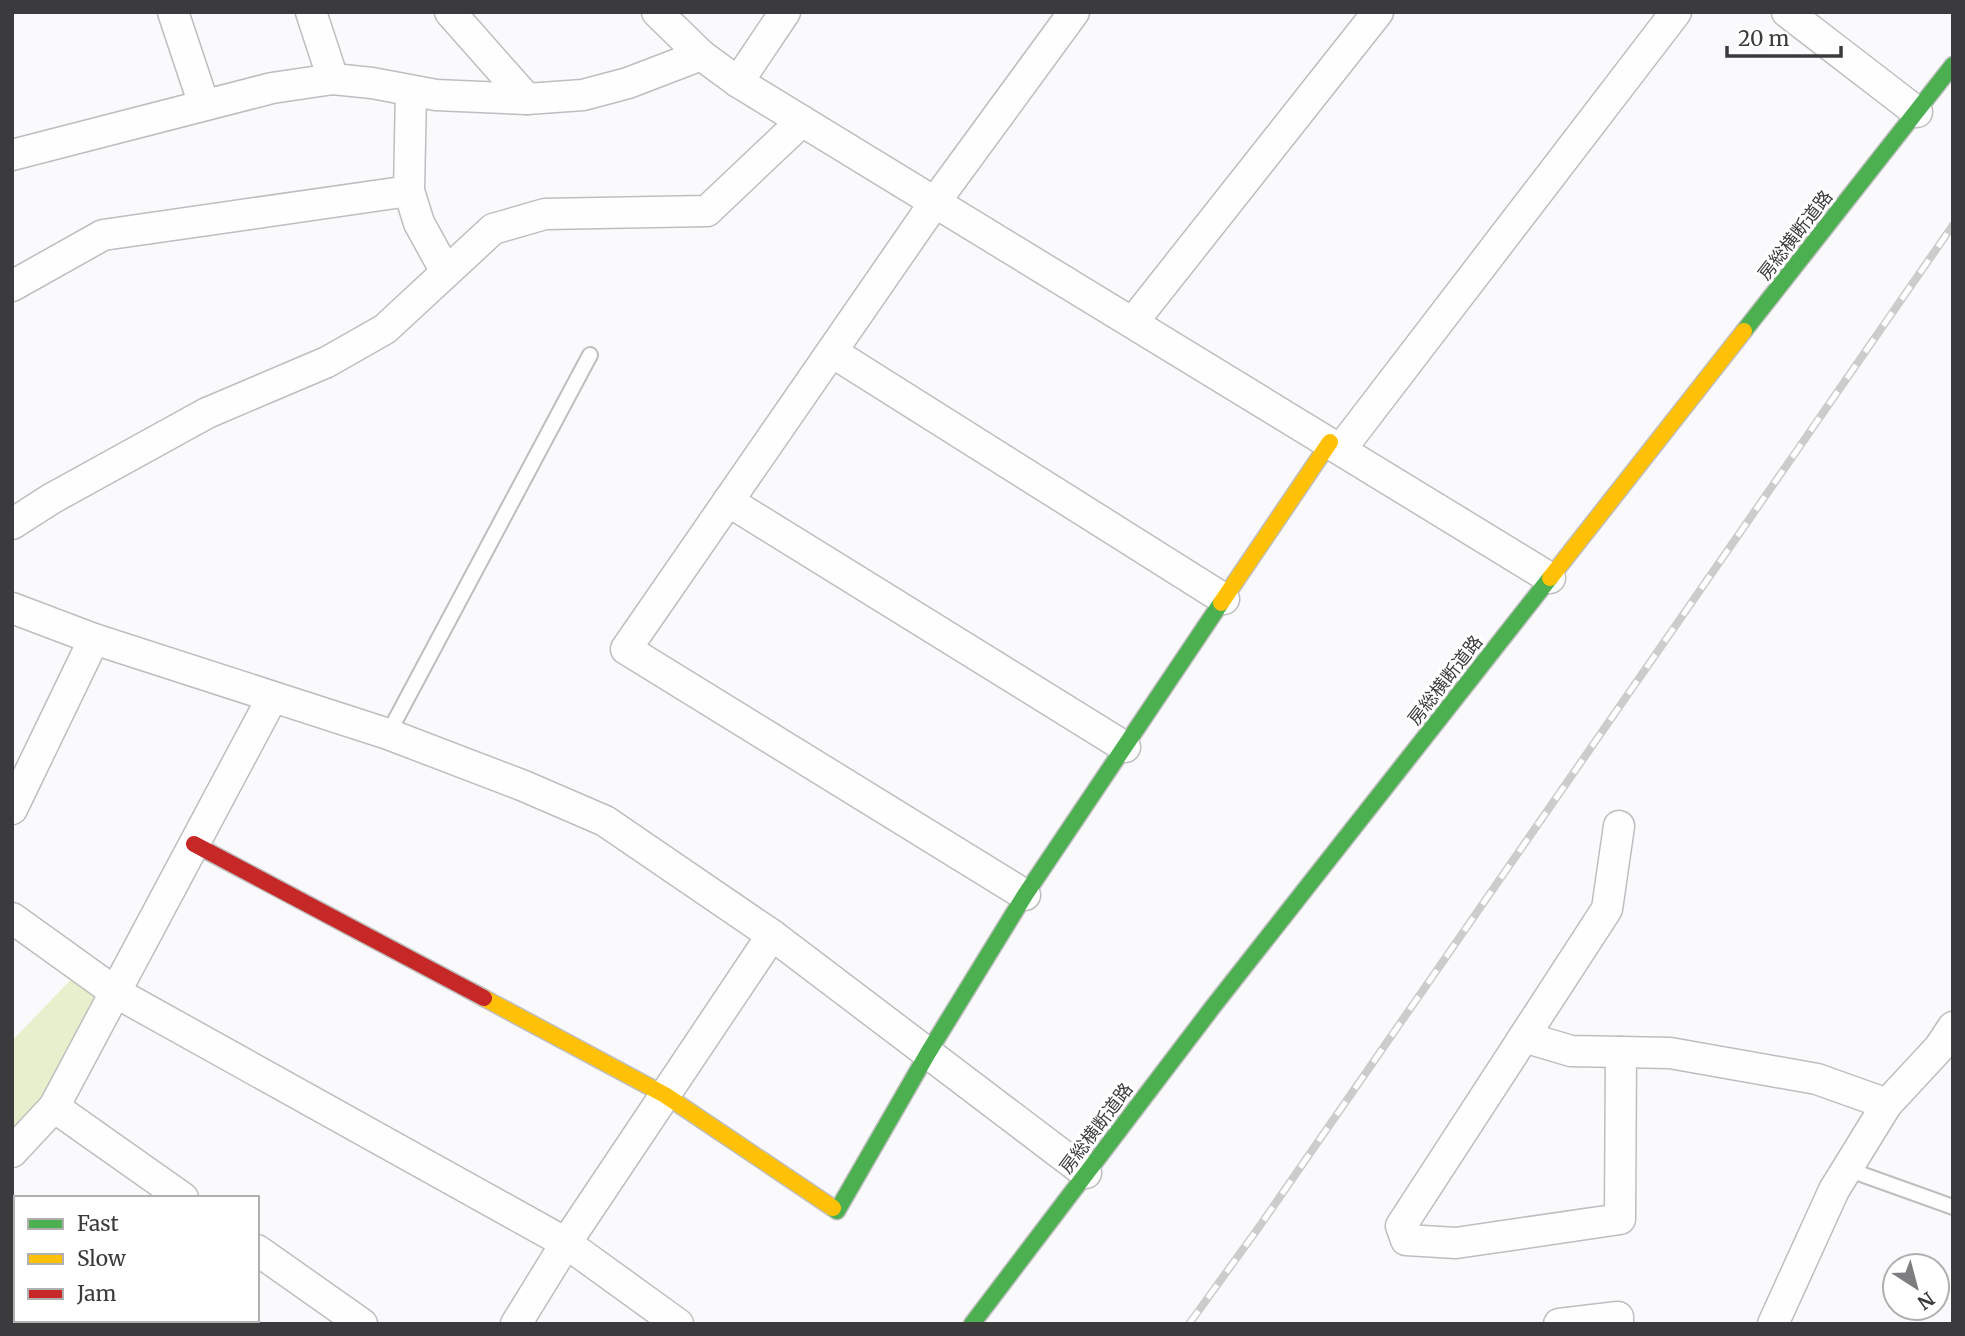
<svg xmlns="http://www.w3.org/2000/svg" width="1965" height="1336" font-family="Merriweather,'Noto Sans JP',serif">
<rect width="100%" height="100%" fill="#fafafd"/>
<path fill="#e6f0cd" d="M82 968 115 992 12 1149V1041Z"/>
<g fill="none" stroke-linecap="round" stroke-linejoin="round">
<defs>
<g id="lane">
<path d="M388 734 590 355"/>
<path d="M1847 1169 1953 1207"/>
</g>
<g id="street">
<path d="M173 12 204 105"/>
<path d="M311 12 333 79"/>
<path d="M450 12 527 99"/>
<path d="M657 12 701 55 738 82 1550 578"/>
<path d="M1787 12 1917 112"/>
<path d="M738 82 785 12"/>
<path d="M411 91 409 191 419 223 446 272"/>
<path d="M12 155 272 88 333 79 372 83 436 95 527 99 583 95 628 83 701 55"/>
<path d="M12 286 103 235 409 191"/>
<path d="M1133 322 1378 12"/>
<path d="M832 352 1224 599"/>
<path d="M1341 449 1676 12"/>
<path d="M728 501 1125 747"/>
<path d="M12 524 51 499 207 413 327 362 385 329 493 229 545 214 707 211 802 121"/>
<path d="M12 608 94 639 388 734 524 786 605 821 772 935 1086 1173"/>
<path d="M12 809 94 639"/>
<path d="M1619 826 1607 909 1401 1226 1406 1240 1456 1243 1620 1219 1621 1052"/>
<path d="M1025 895 626 649 935 202 1074 12"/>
<path d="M12 918 115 992 566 1243 678 1324"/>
<path d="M1524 1037 1571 1051 1670 1053 1817 1079 1887 1104"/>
<path d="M54 1107 183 1198"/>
<path d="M12 1152 54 1107 272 698"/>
<path d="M12 1231 16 1238"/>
<path d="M257 1250 362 1324"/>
<path d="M56 1320 58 1324"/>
<path d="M516 1324 566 1243 772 935"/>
<path d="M1559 1324 1618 1317V1324"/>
<path d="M1773 1324 1834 1190 1887 1104 1939 1048 1953 1027"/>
</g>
<g id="fast">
<path d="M1744 331 1953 65"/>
<path d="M833 1208 837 1211 928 1053 1025 895 1221 603"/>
<path d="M972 1324 1212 1008 1550 578"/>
</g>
<g id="slow">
<path d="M1550 578 1744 331"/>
<path d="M1221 603 1330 442"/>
<path d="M484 998 665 1095 833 1208"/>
</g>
<path id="jam" d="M194 844 484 998"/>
</defs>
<use href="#lane" stroke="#bebebf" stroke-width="18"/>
<use href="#street" stroke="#bebebf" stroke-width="33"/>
<use href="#fast" stroke="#bebebf" stroke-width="19"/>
<use href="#slow" stroke="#bebebf" stroke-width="19"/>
<use href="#jam" stroke="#bebebf" stroke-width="19"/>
<use href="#lane" stroke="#fefeff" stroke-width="14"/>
<use href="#street" stroke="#fefeff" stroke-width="30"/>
<use href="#fast" stroke="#4caf50" stroke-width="16"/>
<use href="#slow" stroke="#ffc107" stroke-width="16"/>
<use href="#jam" stroke="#c62828" stroke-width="16"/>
<defs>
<path id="rail" d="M1189 1324 1259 1227 1953 225"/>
</defs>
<use href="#rail" stroke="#cccccd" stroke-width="8"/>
<use href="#rail" stroke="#fff" stroke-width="5" stroke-dasharray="16" stroke-linecap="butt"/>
</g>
<g text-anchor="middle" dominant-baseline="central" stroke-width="6" stroke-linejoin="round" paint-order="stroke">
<g font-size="18" fill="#3b3a3c" stroke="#fff">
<text transform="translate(1795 235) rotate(-52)">房総横断道路</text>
<text transform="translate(1445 680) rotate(-52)">房総横断道路</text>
<text transform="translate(1096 1128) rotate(-53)">房総横断道路</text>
</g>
</g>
<rect width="1965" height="1336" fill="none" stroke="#3b3a3c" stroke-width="28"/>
<rect x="14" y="1196" width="245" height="126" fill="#ffffff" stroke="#b1b0b1" stroke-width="2"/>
<rect x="28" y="1219" width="35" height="10" fill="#4caf50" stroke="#b1b0b1" stroke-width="2"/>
<text x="77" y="1231" font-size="21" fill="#3b3a3c">Fast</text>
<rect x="28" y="1254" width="35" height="10" fill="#ffc107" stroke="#b1b0b1" stroke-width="2"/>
<text x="77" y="1266" font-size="21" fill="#3b3a3c">Slow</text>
<rect x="28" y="1289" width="35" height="10" fill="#c62828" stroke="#b1b0b1" stroke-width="2"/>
<text x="77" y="1301" font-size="21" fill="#3b3a3c">Jam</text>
<g transform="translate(1916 1287) rotate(144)"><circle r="33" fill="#ffffff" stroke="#b1b0b1" stroke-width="2"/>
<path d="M0-5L12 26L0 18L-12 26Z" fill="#7e7d80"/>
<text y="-10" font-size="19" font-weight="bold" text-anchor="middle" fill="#3b3a3c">N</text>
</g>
<path d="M1727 46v10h114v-10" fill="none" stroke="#3b3a3c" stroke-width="3.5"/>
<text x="1738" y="46" font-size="21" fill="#3b3a3c" stroke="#ffffff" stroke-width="5" paint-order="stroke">20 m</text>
</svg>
